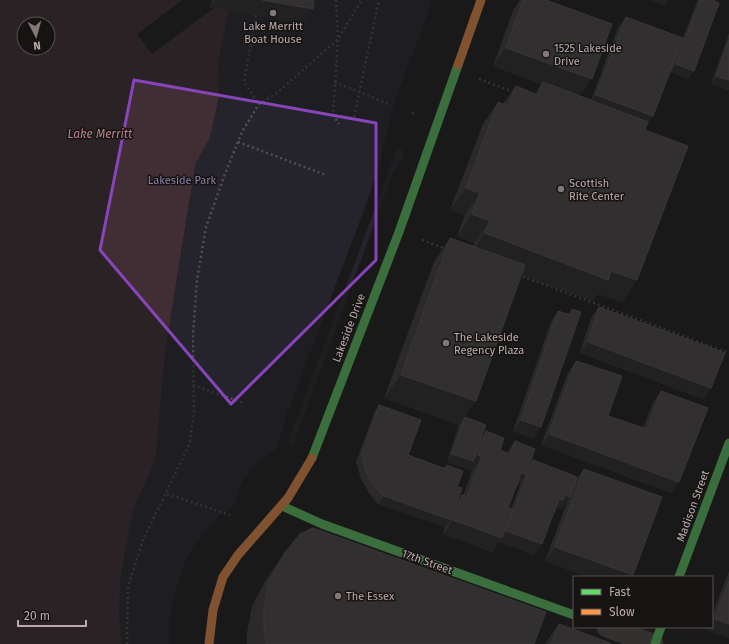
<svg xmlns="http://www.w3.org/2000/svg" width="729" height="644" font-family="'Fira Sans',sans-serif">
<rect width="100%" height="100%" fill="#1a1919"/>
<g fill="#25232c" fill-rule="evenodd">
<path d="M0 0H433L394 103 378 169 363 213 286 416 276 449C266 452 244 476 240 486 237 492 237 499 233 506 229 511 223 512 218 517 213 522 207 529 202 535 179 561 168 610 169 644H0ZM24 24H48V48H24Z"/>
<path d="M398 146C410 156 398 164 393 173L293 445 288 443Z"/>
</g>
<path fill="#412e34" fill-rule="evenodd" d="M0 0H212L211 7 229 10 218 62 219 96 210 137 195 165 165 351 155 461 133 509 120 580 119 618 122 644H0ZM24 24H48V48H24Z"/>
<path fill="#1a1919" d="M182 0H212L211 7 214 8 152 54 137 34Z"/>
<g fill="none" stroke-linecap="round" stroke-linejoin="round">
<g stroke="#544f4f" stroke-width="2.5" stroke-dasharray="2 3" stroke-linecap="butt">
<path d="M336 0 338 39 333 115 339 124"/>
<path d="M256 15 244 82 259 104"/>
<path d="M479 79 514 92"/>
<path d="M335 82 391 105"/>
<path d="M412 113 417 115"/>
<path d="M354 117 379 0"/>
<path d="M238 142 326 175"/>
<path d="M422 240 446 249"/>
<path d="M518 275 729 353"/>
<path d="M193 385 244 403"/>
<path d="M167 494 230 515"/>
<path d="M127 644 128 586 143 540 189 445 194 413 193 335 197 280 206 227 225 174 242 132 259 104 277 93 338 39 362 0"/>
</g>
<path stroke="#534e4d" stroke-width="21" d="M607 627 653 644"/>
<g stroke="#63d668" stroke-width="9">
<path d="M312 458 399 232 458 65"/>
<path d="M282 506 322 524 574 615"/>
<path d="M679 577 729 443"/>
<path d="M655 644 661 627"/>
</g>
<g stroke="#ff974d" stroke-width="9">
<path d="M458 65 481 0"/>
<path d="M209 644 213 610 223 577 238 555 288 498 312 458"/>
</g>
</g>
<g fill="#413d3d" fill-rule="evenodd">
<path d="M212 0H314L313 9 303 23 210 7Z"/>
<path d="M520 0H546L580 96 591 100 618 28 626 17 653 116 647 125 645 130 637 280 622 302 598 294 593 301 521 275 465 417 482 438 486 431 500 450 507 453 515 441 529 466 533 460 576 480 584 469 633 575 632 577H588L545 561 568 500 562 508 558 507 555 512 554 511 534 555 499 542 492 552 443 534 445 527 378 504 369 493 361 479 356 462 374 413 379 405 408 455 444 468 447 465 457 487V502L462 495 463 496 472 471 447 462 459 425 384 398 434 262 450 238 473 246 474 243 457 236 465 215 450 210 483 124 498 102 503 104 516 86 535 94 541 84 493 66 513 11ZM522 480 511 509 508 508 516 488Z"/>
<path d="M698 0H712L694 71 688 79 670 72 696 4Z"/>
<path d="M729 33V90L711 84Z"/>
<path d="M599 307 711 388 703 399 580 353 591 318Z"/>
<path d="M572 309 541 427 533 438 513 431 551 322 558 311 568 314Z"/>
<path d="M576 361 608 416 643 428 653 403 661 391 671 493 541 445 568 373Z"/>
<path d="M284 554 534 644H247V633L252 606 267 578Z"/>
<path d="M729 571V638L707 630 708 627H712V616Z"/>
<path d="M559 624 610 644H545Z"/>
</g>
<g fill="#2c2a2a">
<path d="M215 0H262L313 9 303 23 210 7Z"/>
<path d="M649 0H669L664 6Z"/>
<path d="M506 48 592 79 579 97 543 82 541 84 493 66Z"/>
<path d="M676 64 694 71 688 79 670 72Z"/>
<path d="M716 76 729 80V90L711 84Z"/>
<path d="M596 95 653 116 645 127 588 106Z"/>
<path d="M466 188 480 193 465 215 450 210Z"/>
<path d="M472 214 490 221 474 243 457 236Z"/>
<path d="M485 233 611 271 637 280 622 302 598 294 593 301 470 255Z"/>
<path d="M588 342 711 388 703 399 580 353Z"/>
<path d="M401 375 476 401 459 425 384 398Z"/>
<path d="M521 420 541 427 533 438 513 431Z"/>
<path d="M549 434 679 482 671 493 541 445Z"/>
<path d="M452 454 473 461 478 455 482 457 472 471 447 462Z"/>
<path d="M521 473 526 474 516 488Z"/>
<path d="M565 495 570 497 562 508 558 507 555 512 551 510 559 499Z"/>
<path d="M384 496 451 520 445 527 378 504Z"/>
<path d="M453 520 501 538 506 531 542 544 534 555 499 542 492 552 443 534Z"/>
<path d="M555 547 633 575 632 577H588L545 561Z"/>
<path d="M715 619 729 624V638L707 630 709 627H712V623Z"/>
</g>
<g fill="#4e4949" stroke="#605858">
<path d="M262 0H314L313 9Z"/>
<path d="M523 0H546L612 24 592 79 506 48Z"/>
<path d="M700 0H712L719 3 694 71 676 64Z"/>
<path d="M626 17 683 38 653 116 596 95Z"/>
<path d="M729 40V80L716 76Z"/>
<path d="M543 82 648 122 645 130 688 146 637 280 611 271 608 280 485 233 490 221 472 214 480 193 466 188 498 102 508 106 516 86 538 95Z"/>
<path d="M450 238 525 265 476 401 401 375Z"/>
<path d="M599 307 725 353 711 388 588 342Z"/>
<path d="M572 309 581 312 541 427 521 420 558 311 570 315Z"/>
<path d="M576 361 622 376 608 416 647 429 661 391 708 408 679 482 549 434Z"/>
<path d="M379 405 421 420 408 455 446 469 447 465 463 471 457 487 462 488 451 520 384 496 374 486 366 471 362 454Z"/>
<path d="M465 417 486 425 473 461 452 454Z"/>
<path d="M486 431 504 438 500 450 510 454 515 441 535 449 526 474 521 473 508 508 513 510 502 538 453 520 462 495 467 497 482 457 478 455Z"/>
<path d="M533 460 577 477 570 497 565 495 563 500 559 499 542 544 506 531Z"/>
<path d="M584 469 662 497 633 575 555 547Z"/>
<path d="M313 528 546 612 534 644H266L264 629V609L269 582 284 554 300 534Z"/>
<path d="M729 581V624L715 619Z"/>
<path d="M559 624 610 643V644H551Z"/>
</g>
<path d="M0 0H729V644H0ZM134 80 376 123V260L231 404 100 250Z" fill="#1a1919" fill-opacity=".55" fill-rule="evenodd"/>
<path fill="none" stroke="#8845bb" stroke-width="3" stroke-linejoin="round" d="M134 80 376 123V260L231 404 100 250Z"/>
<g fill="#837778" stroke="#161413" stroke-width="1.5">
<circle cx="273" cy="13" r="4"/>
<circle cx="546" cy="54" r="4"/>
<circle cx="561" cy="189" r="4"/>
<circle cx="446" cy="343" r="4"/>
<circle cx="338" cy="596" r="4"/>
</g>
<g text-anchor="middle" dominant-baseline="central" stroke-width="3" stroke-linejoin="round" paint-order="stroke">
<g font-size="11" fill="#bcaaab" stroke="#161413" text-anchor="start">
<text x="273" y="26" text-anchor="middle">Lake Merritt<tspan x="273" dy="13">Boat House</tspan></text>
<text x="554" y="48">1525 Lakeside<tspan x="554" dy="13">Drive</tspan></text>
<text x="569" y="183">Scottish<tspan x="569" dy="13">Rite Center</tspan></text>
<text x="454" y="337">The Lakeside<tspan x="454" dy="13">Regency Plaza</tspan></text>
<text x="346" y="596">The Essex</text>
</g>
<g font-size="11" fill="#8c7fa8" stroke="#161413">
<text x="182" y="180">Lakeside Park</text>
</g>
<g font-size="11" fill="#bcaaab" stroke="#161413">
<text transform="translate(349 328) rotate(-69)">Lakeside Drive</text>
<text transform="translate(693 506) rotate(-70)">Madison Street</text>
<text transform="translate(427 562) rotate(20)">17th Street</text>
</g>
<g font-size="12" font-style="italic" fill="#b97f8e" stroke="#161413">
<text x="100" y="134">Lake Merritt</text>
</g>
</g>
<rect x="573" y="576" width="140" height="52" fill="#161413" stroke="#585050"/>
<rect x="581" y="589" width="20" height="6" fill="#63d668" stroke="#585050"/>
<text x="609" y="596" font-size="12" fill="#bcaaab">Fast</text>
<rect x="581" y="609" width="20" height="6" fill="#ff974d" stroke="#585050"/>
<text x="609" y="616" font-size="12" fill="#bcaaab">Slow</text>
<g transform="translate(36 36) rotate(174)"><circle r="19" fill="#161413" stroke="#585050"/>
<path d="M0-3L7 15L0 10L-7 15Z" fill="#837778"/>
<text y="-6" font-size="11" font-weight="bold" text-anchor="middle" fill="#bcaaab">N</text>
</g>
<path d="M18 620v6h68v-6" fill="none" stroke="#bcaaab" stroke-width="2"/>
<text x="24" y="620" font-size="12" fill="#bcaaab" stroke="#161413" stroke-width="3" paint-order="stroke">20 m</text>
</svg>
